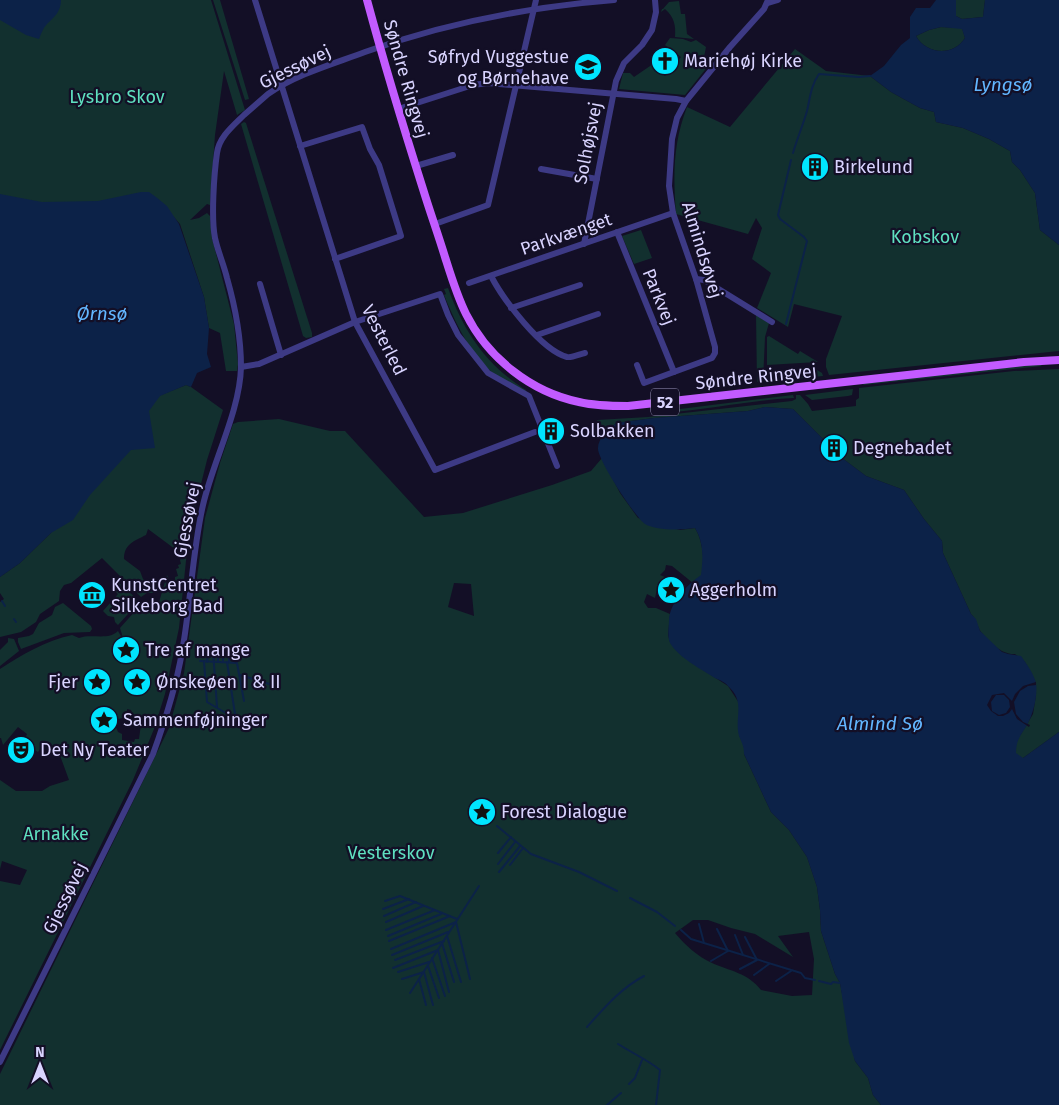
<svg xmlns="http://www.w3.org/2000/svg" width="1059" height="1105" font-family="'Fira Sans',sans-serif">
<rect width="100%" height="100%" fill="#130f26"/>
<g fill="#12302f" fill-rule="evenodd">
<path d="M0 0H211L245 110 237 115 224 71 215 135 210 205 207 204 190 220 199 218 207 213 210 216 212 238 234 324 238 364 237 371H226L220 333 209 328 204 297 180 224 158 199 0 214Z"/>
<path d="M213 0H220L249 99 245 100Z"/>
<path d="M956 0H985L983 17 962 19 956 16Z"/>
<path d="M679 1 681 14H685L687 34 694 39 675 37C676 25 674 17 665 9L661 12 662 9H663L669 2Z"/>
<path d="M941 27 962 28 965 38C953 57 926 54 916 36L929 30Z"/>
<path d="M670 38 683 39 691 42 696 40 706 47 704 57 712 61 685 95 619 89 623 73H630L634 77 653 64 665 76 681 57 665 45Z"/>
<path d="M795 49 826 71 870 76 891 92 920 108 934 112 936 122 963 128 989 139 1010 151 1012 162 1020 170 1035 193 1040 230 1059 245V351L829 375 826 367V359L842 316 794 304 788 327 757 308 771 273 752 259 762 228 756 218 748 234 676 214C673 175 673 143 687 107L730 127Z"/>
<path d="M244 122 246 123 312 333V337L306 338 303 336 241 124Z"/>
<path d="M641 230 652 258 634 264 622 236Z"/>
<path d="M448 288C464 332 486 365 526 390L525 392C515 386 503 382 494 374 470 354 456 324 444 295L446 294 444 289Z"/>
<path d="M756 315 769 323 765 337 763 381 757 382Z"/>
<path d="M769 336 798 354 800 351 818 362 767 365V337Z"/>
<path d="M1040 364 1042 366 863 385 864 383Z"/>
<path d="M1059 369V732L1023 758 999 757 1021 734 1033 714 1036 695V683L1025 662 1015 654C1002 655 989 642 981 632 977 626 977 620 971 614L943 553 942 541 924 519 904 490 866 476 842 458 793 409 765 407 748 411 654 418 616 423 600 440 597 420 648 417 792 401 796 399V395H800L808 404 812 411 856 406V400L859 398V388L1014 371Z"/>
<path d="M817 370 822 373 823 376 768 382 774 375Z"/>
<path d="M186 385 191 387 223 410 207 460 189 532 179 628 165 694 154 729 133 780 0 1050V881L20 885 27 870 2 861 0 869V780L16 791H42L50 786 69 780 58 750 47 744 43 745 38 752 23 743 27 734 18 727 3 745 1 738H0V669C23 654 45 641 72 635L79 638C91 633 108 641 118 631L121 636V654L123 638 120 628 137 609 141 608 149 612 157 609 167 575 171 583 175 582V577L178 576 176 569 179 568 178 565 181 564 180 560 183 555 148 529 146 535C134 541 124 544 124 559L140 571 143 579 156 585 153 593H147L141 597 102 558 71 583 64 585 60 591 59 601 40 614 36 622 21 632 0 637V602L4 599 0 593V577L20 563 51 533 156 397ZM127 709 131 710 133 715 142 717 139 739H135L134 742 122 740V734L118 732 116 727 118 719 127 717Z"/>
<path d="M853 389 852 395 848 396 812 400 805 395Z"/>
<path d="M793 395 794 398H793C752 400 711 409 673 412L672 410Z"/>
<path d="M279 419 330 431H345L424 517 463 513 552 485 591 471 602 458 620 493 638 518 680 530 695 528C706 546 703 570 704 592L672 566 666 565 665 570 660 575 670 579 665 584 658 585 655 598 647 594 644 602 648 608H656L670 614 668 635 670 642 679 653 697 666 728 686 739 703V735L744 745V754L771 812 789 830 807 857 817 887 820 910 821 931 835 974 840 983 855 1061 868 1078 873 1095 881 1105H0V1074L169 728 184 673 205 518 220 463 233 424 238 422ZM454 583 471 584 474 616 448 607ZM693 920H708L731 928 755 934 793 957 778 936 809 932 814 959 812 995 792 996 761 990C748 973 730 971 712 963 697 956 686 946 675 933Z"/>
<path d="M119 583 137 599 138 603 118 625 115 622 114 617 108 616 103 611 118 594 113 589Z"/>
<path d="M63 603 91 626 92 629 90 632 64 633 21 649 18 642V638L29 636 33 634 39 623 52 615 55 607Z"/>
<path d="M8 638 14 639 19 651 0 666V650L8 642Z"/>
</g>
<g fill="#0c2248" fill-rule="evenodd">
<path d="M0 0H61C61 12 54 17 47 24 43 28 41 34 39 39L26 35 0 20Z"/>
<path d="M936 0H956V16L962 19 983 17 985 0H1059V245L1040 230 1035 193 1020 170 1012 162 1010 151 989 139 963 128 936 122 934 112 920 108 891 92 870 76 884 66 901 45 910 38V17L916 8H930ZM941 27 962 29 965 38C953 57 926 54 916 36L929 30Z"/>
<path d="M141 192H149L156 197 167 206 179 224 204 297 209 328 207 354 211 367 197 373 191 387 186 385 160 396 149 411 155 448 131 450 90 495 73 520 51 533 20 563 0 577V194L42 202 98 201Z"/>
<path d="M765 407 793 409 842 458 866 476 904 490 924 519 942 541 943 553 971 614 976 619 980 631 1002 652 1008 654 1021 656C1026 663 1034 674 1036 683 1038 695 1033 715 1027 725 1021 735 1016 740 1016 753L1023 758 1059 732V1105H881L873 1095 868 1078 855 1061 849 1043 840 983 835 974 821 931 820 910 817 887 807 857 789 830 771 812 744 754C744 746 742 743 739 736 734 717 746 702 728 686 725 682 719 680 715 678 701 669 679 658 670 643 667 636 669 627 669 620 670 602 687 585 701 575 703 558 704 543 695 528 682 530 657 531 645 524 635 517 597 459 598 448 598 438 609 430 616 423L654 418 748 411Z"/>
</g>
<path fill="#130f26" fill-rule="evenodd" d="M1036 682V685L1028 686 1020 691 1014 702 1016 714 1023 722 1030 725 1029 727 1017 719 1012 709 1009 713 1003 716H998L991 711 987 705 992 695 1004 693 1012 701 1015 694 1023 686ZM996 695H1004L1009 700 1010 707 1006 713 999 715 992 711 991 702Z"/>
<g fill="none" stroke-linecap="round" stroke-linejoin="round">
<g stroke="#0c2248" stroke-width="2">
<path d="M793 153C797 139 803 125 807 111 810 98 811 85 819 74L859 77 870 76"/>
<path d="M786 324 807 241 804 237 780 219 778 215 791 160"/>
<path d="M2 601 5 606"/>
<path d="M14 619 16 622"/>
<path d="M213 650 217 707"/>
<path d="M229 651V662"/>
<path d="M234 653V662"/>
<path d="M200 661 237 663 244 701"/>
<path d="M204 661 207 702 231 716"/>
<path d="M207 662 208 650"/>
<path d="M218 662V649"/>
<path d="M223 662V651"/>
<path d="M227 662 235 714"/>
<path d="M240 675 276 686"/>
<path d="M497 826 531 854 579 872 617 891"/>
<path d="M498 853 511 837"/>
<path d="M498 864 515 842"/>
<path d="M510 865 523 848"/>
<path d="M499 872 520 846"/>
<path d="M630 898 657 912 675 926"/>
<path d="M385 901 400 896 457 919"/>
<path d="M383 909 409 899"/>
<path d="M384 916 416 902"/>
<path d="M386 922 423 906"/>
<path d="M699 924 704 943"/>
<path d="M386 930 435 910"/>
<path d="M681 930 691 939 801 973 805 978 815 980"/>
<path d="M735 935 743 955"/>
<path d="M388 936 441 914"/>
<path d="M447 936 461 982"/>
<path d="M389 941 450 916"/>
<path d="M442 943 454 982"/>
<path d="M391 949 456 922 470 979"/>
<path d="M392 955 448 932"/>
<path d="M432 958 445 996"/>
<path d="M395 960 444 941"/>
<path d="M711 961 728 951 717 929"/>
<path d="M428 966 439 998"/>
<path d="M393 968 438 950 449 992"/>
<path d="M740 969 757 960 745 937"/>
<path d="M398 972 429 962"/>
<path d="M754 975 769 964"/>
<path d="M402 979 424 972 433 1005"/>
<path d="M419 979 426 1005"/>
<path d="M776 981 791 971"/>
<path d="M819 981 831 984 833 982 840 983"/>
<path d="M410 993 479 886"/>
<path d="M587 1027C604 1008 621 988 644 976"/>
<path d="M618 1044C632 1053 648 1060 660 1070L656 1105"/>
<path d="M629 1084 635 1078 642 1060"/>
<path d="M607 1105 621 1093"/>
</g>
<g stroke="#3d3a85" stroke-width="6">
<path d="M255 0 355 322 435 470 535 432"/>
<path d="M768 3 778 0"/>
<path d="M398 109 473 85 488 83 676 99 686 101"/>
<path d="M300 146 362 127 370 149 379 165 401 236 335 259"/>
<path d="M416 166 453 155"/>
<path d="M541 169 597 179"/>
<path d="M435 224 488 205 536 0"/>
<path d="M617 232 674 372"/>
<path d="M584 244 616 81 624 63 642 45 652 30 656 12 655 0"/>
<path d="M491 276C503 299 541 350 567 357 572 358 580 354 585 353"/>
<path d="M696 279 704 280 772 322"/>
<path d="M469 283 673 213"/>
<path d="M260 284 281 355"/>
<path d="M511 308 580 285"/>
<path d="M537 335 598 314"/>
<path d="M637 365 644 383 712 358 715 353V347L696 279 673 213 669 186 672 139 677 118 686 101 730 47 764 9 768 0"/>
<path d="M241 367 259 364 355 322 440 294 448 315 458 335 488 373 529 396 557 466"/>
<path d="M0 1062 153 754C165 721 176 687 182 652 191 603 192 553 203 505 213 461 240 411 241 367 241 339 235 306 227 278 224 265 218 252 215 238 211 218 214 174 217 153 219 137 233 126 244 115 252 108 260 101 268 94 297 74 333 64 365 52 445 23 529 7 614 0"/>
</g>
<path stroke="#c25bff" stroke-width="8" d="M367 0C384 63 403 126 423 189 430 212 438 234 445 257 451 276 457 296 466 314 488 358 531 392 579 402 595 406 611 406 628 406L1024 362 1059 360"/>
</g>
<defs>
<symbol id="church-disc" viewBox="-11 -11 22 22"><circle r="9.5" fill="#00e5ff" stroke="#130f26"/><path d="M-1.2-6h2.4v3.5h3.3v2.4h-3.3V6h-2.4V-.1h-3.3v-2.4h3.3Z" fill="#111"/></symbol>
<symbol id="school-disc" viewBox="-11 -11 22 22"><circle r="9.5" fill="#00e5ff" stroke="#130f26"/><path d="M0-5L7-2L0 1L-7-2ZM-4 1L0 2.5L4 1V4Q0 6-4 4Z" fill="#111"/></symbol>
<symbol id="building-disc" viewBox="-11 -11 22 22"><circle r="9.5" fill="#00e5ff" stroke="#130f26"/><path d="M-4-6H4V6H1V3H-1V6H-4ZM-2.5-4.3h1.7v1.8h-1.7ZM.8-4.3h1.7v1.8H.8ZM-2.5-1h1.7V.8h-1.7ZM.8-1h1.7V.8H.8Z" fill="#111"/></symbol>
<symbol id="sight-disc" viewBox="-11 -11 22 22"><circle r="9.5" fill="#00e5ff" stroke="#130f26"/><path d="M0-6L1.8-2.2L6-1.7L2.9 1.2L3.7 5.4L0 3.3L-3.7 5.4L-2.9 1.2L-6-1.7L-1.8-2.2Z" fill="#111"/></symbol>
<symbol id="museum-disc" viewBox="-11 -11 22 22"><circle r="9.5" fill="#00e5ff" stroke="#130f26"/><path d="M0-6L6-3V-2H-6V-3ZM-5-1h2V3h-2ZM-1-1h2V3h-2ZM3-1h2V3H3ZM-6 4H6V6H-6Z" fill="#111"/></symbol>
<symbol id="theatre-disc" viewBox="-11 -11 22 22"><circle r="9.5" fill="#00e5ff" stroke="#130f26"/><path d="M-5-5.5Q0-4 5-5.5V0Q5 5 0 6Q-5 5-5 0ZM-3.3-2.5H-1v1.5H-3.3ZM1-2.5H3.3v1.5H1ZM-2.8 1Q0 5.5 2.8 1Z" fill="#111"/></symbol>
</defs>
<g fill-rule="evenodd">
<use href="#church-disc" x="649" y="45" width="32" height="32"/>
<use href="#school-disc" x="572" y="51" width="32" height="32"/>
<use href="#building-disc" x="799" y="151" width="32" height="32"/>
<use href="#building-disc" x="535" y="415" width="32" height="32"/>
<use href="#building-disc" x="818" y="432" width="32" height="32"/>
<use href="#sight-disc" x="655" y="574" width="32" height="32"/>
<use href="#museum-disc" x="76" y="579" width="32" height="32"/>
<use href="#sight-disc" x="110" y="634" width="32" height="32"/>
<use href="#sight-disc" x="81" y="666" width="32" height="32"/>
<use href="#sight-disc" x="121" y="666" width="32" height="32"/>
<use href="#sight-disc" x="88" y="704" width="32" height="32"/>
<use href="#theatre-disc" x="5" y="734" width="32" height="32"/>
<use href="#sight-disc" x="466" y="796" width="32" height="32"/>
</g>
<g text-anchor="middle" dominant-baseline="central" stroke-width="4.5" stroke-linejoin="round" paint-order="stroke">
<rect fill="#130f26" stroke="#9e99be" stroke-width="1" x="651" y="388.5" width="28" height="27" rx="4"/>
<g font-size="16" font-weight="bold" fill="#d9d4ff">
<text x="665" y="402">52</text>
</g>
<g font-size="18" fill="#d9d4ff" stroke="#130f26" text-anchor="start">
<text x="569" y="57" text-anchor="end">Søfryd Vuggestue<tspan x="569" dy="21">og Børnehave</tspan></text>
<text x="684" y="61">Mariehøj Kirke</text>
<text x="834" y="167">Birkelund</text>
<text x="570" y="431">Solbakken</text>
<text x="853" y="448">Degnebadet</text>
<text x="111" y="585">KunstCentret<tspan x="111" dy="21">Silkeborg Bad</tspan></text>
<text x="690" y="590">Aggerholm</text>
<text x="145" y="650">Tre af mange</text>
<text x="78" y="682" text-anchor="end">Fjer</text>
<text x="156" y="682">Ønskeøen I &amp; II</text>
<text x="123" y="720">Sammenføjninger</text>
<text x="40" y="750">Det Ny Teater</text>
<text x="501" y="812">Forest Dialogue</text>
</g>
<g font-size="18" fill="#d9d4ff" stroke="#130f26">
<text transform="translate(295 67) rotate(-26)">Gjessøvej</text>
<text transform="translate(406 79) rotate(74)">Søndre Ringvej</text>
<text transform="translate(588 143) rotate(-79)">Solhøjsvej</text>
<text transform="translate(566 234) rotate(-19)">Parkvænget</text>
<text transform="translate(702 250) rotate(73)">Almindsøvej</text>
<text transform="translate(659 297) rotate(68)">Parkvej</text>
<text transform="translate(384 340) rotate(63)">Vesterled</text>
<text transform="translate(756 377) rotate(-6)">Søndre Ringvej</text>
<text transform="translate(187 520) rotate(-79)">Gjessøvej</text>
<text transform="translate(65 898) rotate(-64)">Gjessøvej</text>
</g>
<g font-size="18" fill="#5fe0c0" stroke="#130f26">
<text x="117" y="97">Lysbro Skov</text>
<text x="925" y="237">Kobskov</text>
<text x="56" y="834">Arnakke</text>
<text x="391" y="853">Vesterskov</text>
</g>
<g font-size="19" font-style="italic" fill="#62b6ff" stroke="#130f26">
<text x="1003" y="84">Lyngsø</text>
<text x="102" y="313">Ørnsø</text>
<text x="880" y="723">Almind Sø</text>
</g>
</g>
<g transform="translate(40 1065)" stroke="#130f26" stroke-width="4" paint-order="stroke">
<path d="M0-4L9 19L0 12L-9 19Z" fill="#d9d4ff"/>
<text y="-8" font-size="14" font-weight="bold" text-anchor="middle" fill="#d9d4ff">N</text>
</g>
</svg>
